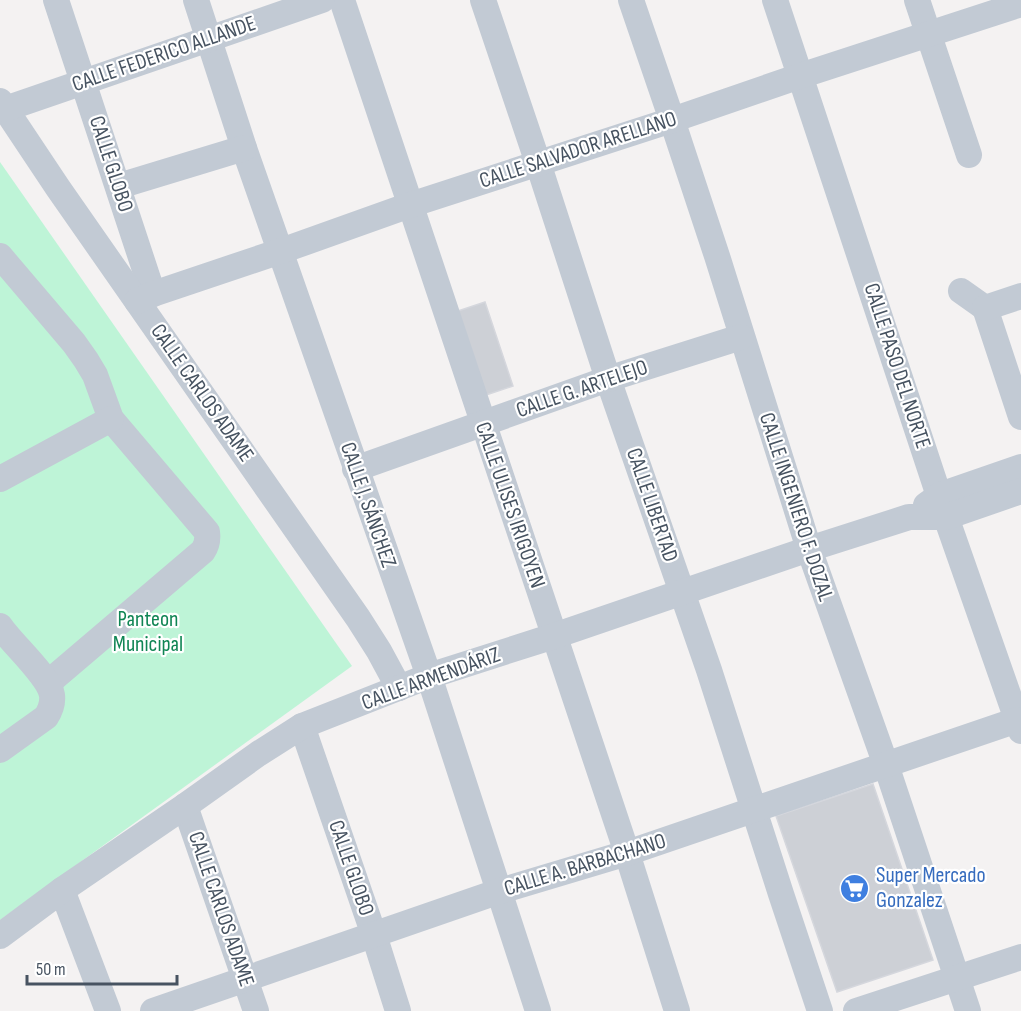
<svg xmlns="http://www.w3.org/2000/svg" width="1021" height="1011" font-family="'Sofia Sans Condensed',sans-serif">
<rect width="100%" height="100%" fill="#f4f2f2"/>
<path fill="#bef4d7" d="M0 162 352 666 0 920Z"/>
<g fill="#cdd0d6" stroke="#d5d7dd" stroke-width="1.5">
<path d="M485 302 513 386 483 396 455 312Z"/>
<path d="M873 784 933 960 837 992 776 816Z"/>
</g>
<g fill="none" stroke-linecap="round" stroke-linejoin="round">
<g stroke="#c2cad4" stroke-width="26">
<path d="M56 0 153 294"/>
<path d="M196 0 244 148 429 676 538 1011"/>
<path d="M342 0 627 853 677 1011"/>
<path d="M483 0 538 163 608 379 709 670 781 894 820 1011"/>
<path d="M631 0 672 120 717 256 809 549 886 765 968 1011"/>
<path d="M775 0 946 517 1021 731"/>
<path d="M917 0 969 155"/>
<path d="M0 101 58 188 358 618 379 651 399 688"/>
<path d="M5 109 322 0"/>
<path d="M119 186 244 148"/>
<path d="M0 256 74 343 86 360 95 375 111 419 207 532C208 539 207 545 203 551L48 683"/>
<path d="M961 291 985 308"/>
<path d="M137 301 153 294 281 251 410 205 672 120 800 76 1021 4"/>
<path d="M985 308 1021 417"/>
<path d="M985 308 1021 296"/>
<path d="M355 469 608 379 741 337"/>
<path d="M0 479 111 419"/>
<path d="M926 505 940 495 1021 467"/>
<path d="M0 626C12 644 49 676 52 695 53 703 50 711 46 717L0 750"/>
<path d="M302 726 374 935 398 1011"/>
<path d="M185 806 256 1011"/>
<path d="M62 890 108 1011"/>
<path d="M0 936 62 890 185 806 258 754 302 726 429 676 554 636 809 549 909 517H946L1021 491"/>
<path d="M153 1011 500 891 627 853 1017 720"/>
<path d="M856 1011 1021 957"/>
</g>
</g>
<defs>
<symbol id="supermarket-disc" viewBox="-11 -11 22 22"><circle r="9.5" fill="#3f7fe0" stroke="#fff"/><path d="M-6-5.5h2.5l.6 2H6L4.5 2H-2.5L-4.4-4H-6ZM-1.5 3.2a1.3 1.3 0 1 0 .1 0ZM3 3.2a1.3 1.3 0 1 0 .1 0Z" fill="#fff"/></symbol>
</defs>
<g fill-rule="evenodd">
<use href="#supermarket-disc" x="838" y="872" width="33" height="33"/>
</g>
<g text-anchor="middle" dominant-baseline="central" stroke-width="4.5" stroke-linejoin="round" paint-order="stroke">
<g font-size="22" fill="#475361" stroke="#fff">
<text transform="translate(164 54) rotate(-19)">CALLE FEDERICO ALLANDE</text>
<text transform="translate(578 150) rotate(-18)">CALLE SALVADOR ARELLANO</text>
<text transform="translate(111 164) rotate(72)">CALLE GLOBO</text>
<text transform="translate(897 366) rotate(72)">CALLE PASO DEL NORTE</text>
<text transform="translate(582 389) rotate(-19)">CALLE G. ARTELEJO</text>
<text transform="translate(202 393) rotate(55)">CALLE CARLOS ADAME</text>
<text transform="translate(368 505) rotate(71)">CALLE J. SÁNCHEZ</text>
<text transform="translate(510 505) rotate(71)">CALLE ULISES IRIGOYEN</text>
<text transform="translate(652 505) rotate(71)">CALLE LIBERTAD</text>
<text transform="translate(796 507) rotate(72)">CALLE INGENIERO F. DOZAL</text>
<text transform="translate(431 679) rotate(-20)">CALLE ARMENDÁRIZ</text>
<text transform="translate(585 865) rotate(-17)">CALLE A. BARBACHANO</text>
<text transform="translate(351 868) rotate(71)">CALLE GLOBO</text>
<text transform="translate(221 909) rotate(71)">CALLE CARLOS ADAME</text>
</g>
<g font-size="22" fill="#108554" stroke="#fff">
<text x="148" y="619">Panteon<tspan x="148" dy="25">Municipal</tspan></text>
</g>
<g font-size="22" fill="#366cbe" stroke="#fff" text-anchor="start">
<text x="876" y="875">Super Mercado<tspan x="876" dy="25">Gonzalez</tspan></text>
</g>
</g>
<path d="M27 975v9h150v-9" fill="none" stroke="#475361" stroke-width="3"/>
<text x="36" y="975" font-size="18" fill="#475361" stroke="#ffffff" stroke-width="4.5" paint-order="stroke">50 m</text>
</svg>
